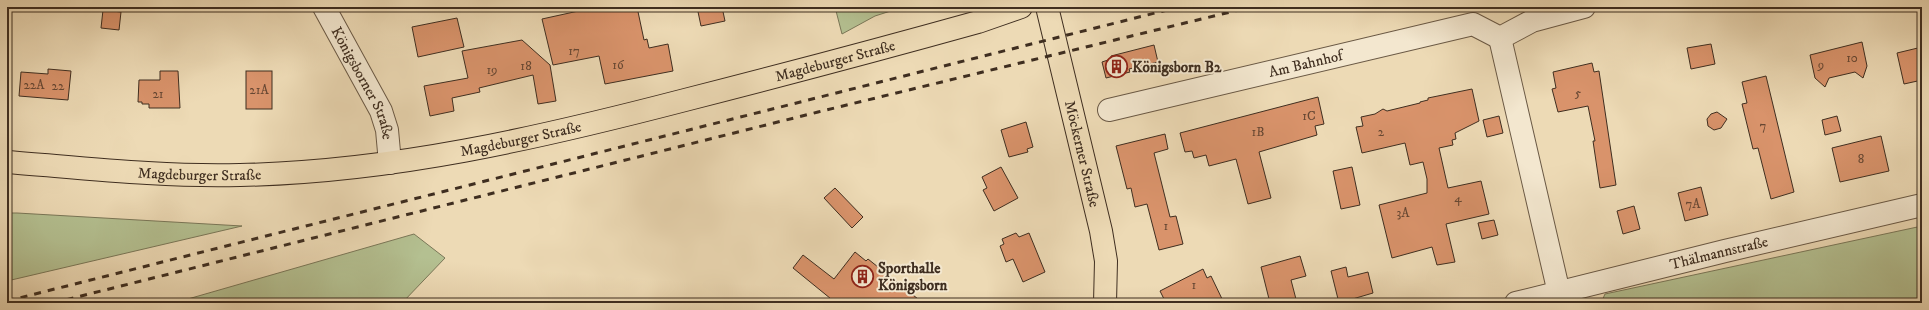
<svg xmlns="http://www.w3.org/2000/svg" width="1929" height="310" font-family="'IM FELL DW Pica',serif">
<rect width="100%" height="100%" fill="#eddab5"/>
<filter id="stains"><feTurbulence type="fractalNoise" baseFrequency=".005" numOctaves="4"/><feColorMatrix values="0 0 0 0 .2 0 0 0 0 .09 0 0 0 0 .02 0 0 0 .5 -.17"/></filter>
<radialGradient id="worn" r=".72"><stop offset=".6" stop-color="#630" stop-opacity="0"/><stop offset="1" stop-color="#630" stop-opacity=".3"/></radialGradient>
<g fill="#b4c091" stroke="#7a7758">
<path d="M835 7H900V8L875 16 842 34Z"/>
<path d="M7 213H17L242 226 7 281Z"/>
<path d="M1922 226V303H1601L1605 294Z"/>
<path d="M414 234 445 258 402 303H174Z"/>
</g>
<g fill="#d9936b" stroke="#3f2e20">
<path d="M582 7H637L644 40 647 39 649 48 668 44 673 71 605 84 599 56 553 65 542 19 583 10Z"/>
<path d="M697 7H722L725 21 701 26Z"/>
<path d="M103 10 121 12 119 30 101 28Z"/>
<path d="M457 18 464 47 418 57 412 27Z"/>
<path d="M522 40 550 65 556 101 538 104 533 75 479 88 480 92 452 98 454 111 430 116 424 86 468 78 462 51Z"/>
<path d="M1862 42 1867 66 1863 78 1855 72 1829 78 1825 87 1815 78 1810 55Z"/>
<path d="M1711 44 1715 64 1691 69 1687 48Z"/>
<path d="M1154 45 1158 62 1129 69 1130 72 1106 78 1102 62 1111 59V56Z"/>
<path d="M1922 47V80L1904 84 1897 53Z"/>
<path d="M1592 63 1594 72 1599 71 1616 185 1600 188 1593 141H1595L1588 106 1558 112 1552 89 1556 88 1553 72Z"/>
<path d="M48 69 71 71 68 100 19 96 21 72 48 74Z"/>
<path d="M160 71H178L180 108H149V104H142V102H138L139 80H160Z"/>
<rect x="246" y="71" width="26" height="38"/>
<path d="M1766 76 1794 192 1771 199 1758 148 1753 149 1742 104 1747 103 1742 82Z"/>
<path d="M1472 89 1479 121 1455 133 1456 139 1452 140 1453 145 1439 148 1448 188 1481 181 1489 214 1446 224 1455 262 1437 265 1432 247 1392 258 1379 205 1427 193V179L1423 162 1410 165 1405 143 1362 153 1356 127 1363 126 1361 117 1375 114 1383 109 1387 111 1420 103V102L1428 100V98Z"/>
<path d="M1318 97 1324 124 1315 126 1317 135 1259 152 1271 198 1248 204 1236 159 1209 166 1206 155 1194 158 1192 151 1185 152 1180 133Z"/>
<path d="M1717 112 1727 119 1721 128 1714 130 1708 126 1707 119 1711 114Z"/>
<path d="M1499 116 1503 133 1487 137 1483 120Z"/>
<path d="M1837 116 1841 131 1825 135 1822 120Z"/>
<path d="M1026 122 1033 147 1027 149 1028 152 1009 157 1001 130Z"/>
<path d="M1165 134 1168 149 1154 153 1170 217 1176 216 1183 244 1159 250 1147 204 1135 207 1131 188 1127 189 1116 146Z"/>
<path d="M1881 136 1889 171 1840 182 1832 148Z"/>
<path d="M1001 167 1018 198 994 211 983 190 987 188 982 177Z"/>
<path d="M1352 167 1360 205 1341 209 1333 171Z"/>
<path d="M1701 187 1708 215 1685 221 1678 193Z"/>
<path d="M835 188 863 217 852 228 824 198Z"/>
<path d="M1634 206 1640 229 1623 234 1617 211Z"/>
<path d="M1494 220 1498 235 1482 239 1478 223Z"/>
<path d="M1016 233 1019 237 1029 233 1045 272 1023 282 1013 259 1006 262 1000 246 1004 244 1002 239Z"/>
<path d="M855 252 866 261 868 259 923 303H836L793 268 803 255 834 279Z"/>
<path d="M1300 256 1306 276 1291 280 1297 303H1270L1261 267Z"/>
<path d="M1346 267 1348 277 1368 272 1373 293 1339 303 1331 271Z"/>
<path d="M1203 269 1207 278 1211 276 1224 303H1166L1160 291Z"/>
</g>
<g fill="none" stroke-linecap="round" stroke-linejoin="round">
<defs>
<g id="minor">
<path id="s1" d="M324 7 381 111 387 130 390 163"/>
<path d="M1500 38 1559 293 1568 303"/>
<path id="s2" d="M1109 110 1473 24 1500 38 1532 21 1584 7"/>
<path id="s3" d="M1516 303 1725 251 1922 205"/>
</g>
<g id="major">
<path id="s4" d="M1047 7 1101 231 1106 261 1105 303"/>
<path id="s5" d="M7 162C84 168 162 177 240 175 392 172 539 138 685 100 783 75 881 49 978 22L1021 7"/>
</g>
</defs>
<use href="#minor" stroke="#6a5945" stroke-width="24"/>
<use href="#major" stroke="#3f2e20" stroke-width="24"/>
<use href="#minor" stroke="#f3e7cf" stroke-width="22"/>
<use href="#major" stroke="#eddab5" stroke-width="22"/>
<g stroke="#3f2e20" stroke-width="3" stroke-dasharray="7 7" stroke-linecap="butt">
<path d="M7 301 1179 7"/>
<path d="M53 303 818 112 1251 7"/>
</g>
</g>
<defs>
<symbol id="building-ring" viewBox="-11 -11 22 22"><circle r="9.5" fill="#f3e7cf" stroke="#8f2418" stroke-width="1.5"/><path d="M-4-6H4V6H1V3H-1V6H-4ZM-2.5-4.3h1.7v1.8h-1.7ZM.8-4.3h1.7v1.8H.8ZM-2.5-1h1.7V.8h-1.7ZM.8-1h1.7V.8H.8Z" fill="#8f2418"/></symbol>
</defs>
<g fill-rule="evenodd">
<use href="#building-ring" x="1104" y="54" width="25" height="25"/>
<use href="#building-ring" x="850" y="264" width="25" height="25"/>
</g>
<g text-anchor="middle" dominant-baseline="central" stroke-width="4" stroke-linejoin="round" paint-order="stroke">
<g font-size="13" fill="#664733">
<text x="574" y="51">17</text>
<text x="1852" y="58">10</text>
<text x="618" y="65">16</text>
<text x="1821" y="65">9</text>
<text x="526" y="66">18</text>
<text x="492" y="70">19</text>
<text x="34" y="85">22A</text>
<text x="58" y="86">22</text>
<text x="259" y="90">21A</text>
<text x="1578" y="93">5</text>
<text x="158" y="94">21</text>
<text x="1309" y="116">1C</text>
<text x="1763" y="126">7</text>
<text x="1258" y="132">1B</text>
<text x="1381" y="132">2</text>
<text x="1861" y="159">8</text>
<text x="1458" y="198">4</text>
<text x="1693" y="204">7A</text>
<text x="1403" y="213">3A</text>
<text x="1166" y="226">1</text>
<text x="1194" y="285">1</text>
</g>
<g font-size="15" fill="#3f2e20" stroke="#f3e7cf">
<text stroke="none"><textPath href="#s5" startOffset="841">Magdeburger Straße</textPath></text>
<text stroke="none"><textPath href="#s2" startOffset="202">Am Bahnhof</textPath></text>
<text stroke="none"><textPath href="#s1" startOffset="86">Königsborner Straße</textPath></text>
<text stroke="none"><textPath href="#s5" startOffset="517">Magdeburger Straße</textPath></text>
<text stroke="none"><textPath href="#s4" startOffset="151">Möckerner Straße</textPath></text>
<text stroke="none"><textPath href="#s5" startOffset="193">Magdeburger Straße</textPath></text>
<text stroke="none"><textPath href="#s3" startOffset="209">Thälmannstraße</textPath></text>
</g>
<g font-size="15" font-weight="bold" fill="#3f2e20" stroke="#f3e7cf" text-anchor="start">
<text x="1132" y="67">Königsborn B2</text>
<text x="878" y="268">Sporthalle<tspan x="878" dy="17">Königsborn</tspan></text>
</g>
</g>
<rect width="1929" height="310" fill="none" stroke="#eddab5" stroke-width="24"/>
<rect x="8" y="8" width="1913" height="294" fill="none" stroke="#3f2e20" stroke-width="2"/>
<rect x="12" y="12" width="1905" height="286" fill="none" stroke="#3f2e20"/>
<rect width="100%" height="100%" filter="url(#stains)"/>
<rect width="100%" height="100%" fill="url(#worn)"/>
</svg>
